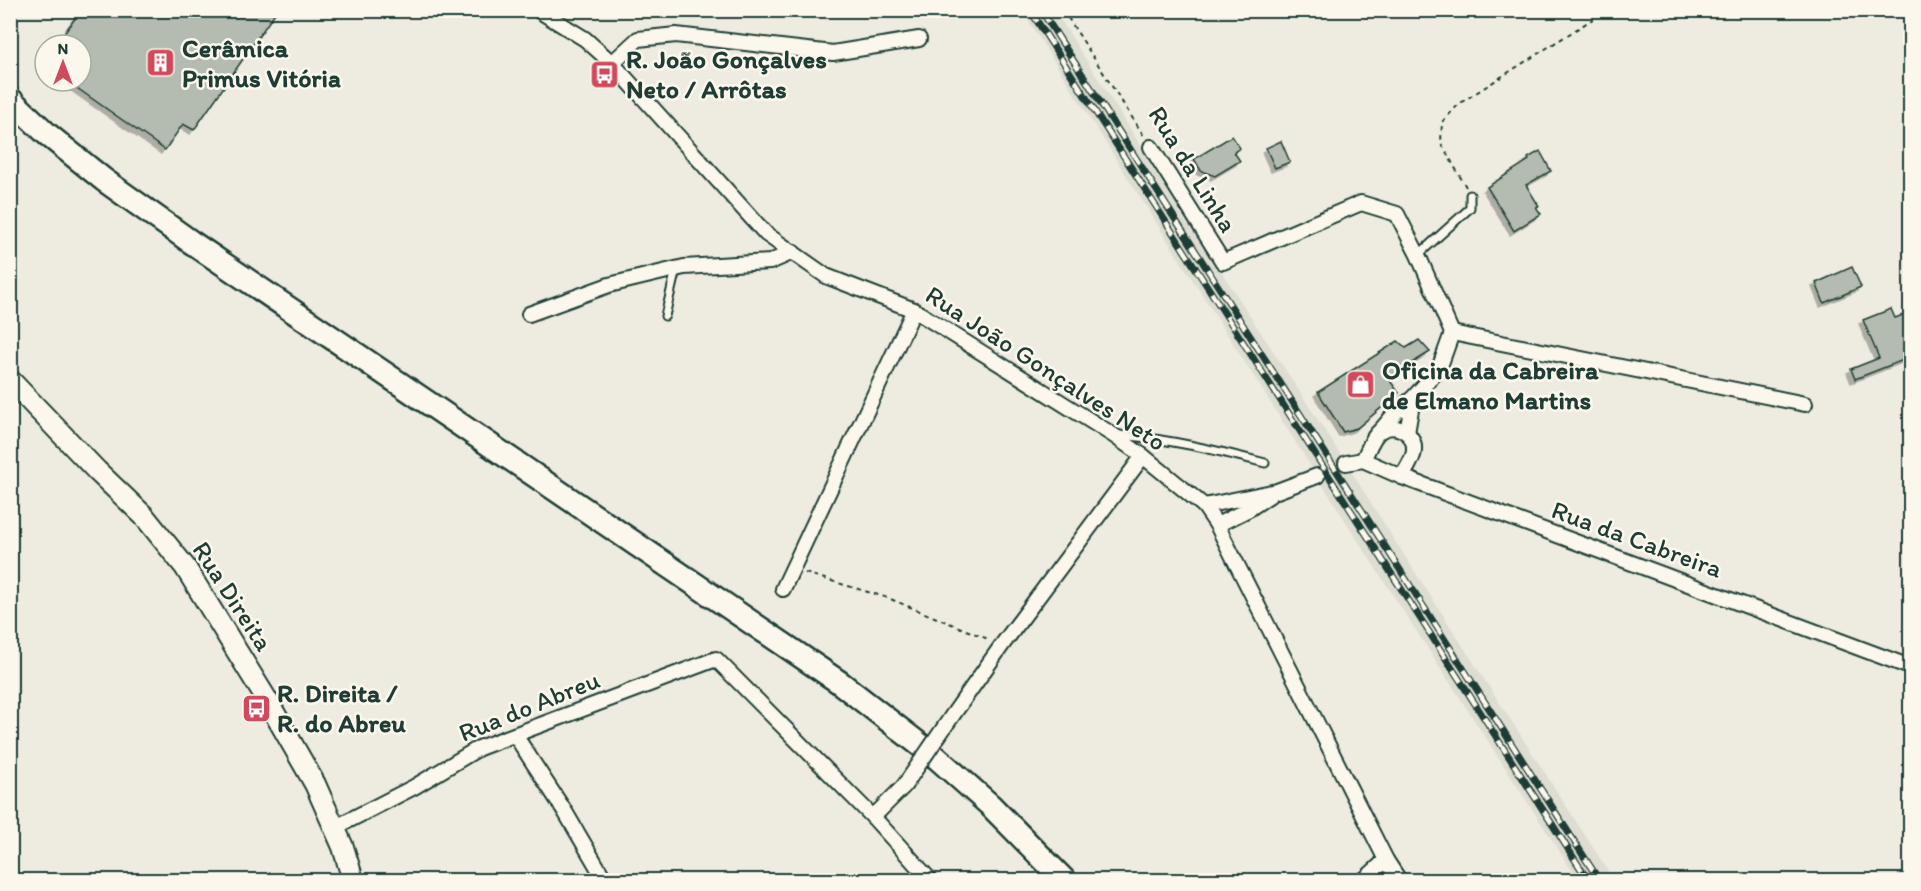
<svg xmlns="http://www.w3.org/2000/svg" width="1921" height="891" font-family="Itim,sans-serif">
<defs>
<filter id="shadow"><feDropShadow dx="-4" dy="4" stdDeviation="0" flood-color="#0004"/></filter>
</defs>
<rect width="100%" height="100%" fill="#eeece1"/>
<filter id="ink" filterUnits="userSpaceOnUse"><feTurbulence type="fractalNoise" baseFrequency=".0167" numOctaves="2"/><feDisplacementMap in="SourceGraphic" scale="12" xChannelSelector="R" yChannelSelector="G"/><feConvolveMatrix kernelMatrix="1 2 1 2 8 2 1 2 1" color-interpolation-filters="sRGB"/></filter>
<g filter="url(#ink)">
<path fill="#ddddd2" d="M1022 11H1055L1215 262 1346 463 1395 541 1614 880H1578L1371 561Z"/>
<g fill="#b4bbb0" stroke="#1f3d34" stroke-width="1.5" filter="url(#shadow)">
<path d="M81 10H277L194 130 183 124 165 150 67 81H81V45H56Z"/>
<path d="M1232 136 1240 148 1234 152 1240 161 1215 176 1201 171 1194 159Z"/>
<path d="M1281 141 1290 162 1275 168 1266 148Z"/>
<path d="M1540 151 1551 171 1526 185 1539 206 1536 207 1541 214 1514 231 1487 187 1529 160 1528 158Z"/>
<path d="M1852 267 1861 287 1824 303 1816 283Z"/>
<path d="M1891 309 1895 318 1911 312V357L1855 379 1851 369 1879 358 1863 320Z"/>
<path d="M1419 340 1430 352 1388 378 1399 393 1357 428 1343 432 1318 392 1398 341 1406 348Z"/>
</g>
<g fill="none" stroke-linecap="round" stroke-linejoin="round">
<path stroke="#c5c9be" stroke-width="14" stroke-dasharray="14 7" stroke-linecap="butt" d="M1317 476 1346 463"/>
<defs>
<g id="service">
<path d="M1418 255 1470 208V195"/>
<path d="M665 316 676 269"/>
<path d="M1119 435C1169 439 1216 450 1265 463"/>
</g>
<g id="minor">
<path d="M538 10 585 39 612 63 766 234 826 276 914 310 1113 435 1143 456 1204 506 1217 525 1386 860 1399 880"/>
<path d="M612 63 638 39 676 35 833 53 919 39"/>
<path d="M1151 147 1223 262 1361 203 1397 214 1418 255 1452 333 1439 369 1413 398 1397 411 1380 431"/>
<path d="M529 314 609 285 684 267 770 262 793 252"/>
<path d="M1452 333 1805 404"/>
<path d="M1407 433 1413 398"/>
<path d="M1363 460C1368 451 1372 437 1380 431 1395 421 1416 433 1414 451 1413 460 1406 469 1402 477"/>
<path d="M1346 463 1363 460 1402 477 1910 667"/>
<path d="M1204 506 1277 491 1317 476"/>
<path d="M1217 525 1249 509 1270 495"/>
<path d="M783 589 914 310"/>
<path d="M952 716 1002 645 1143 456"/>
<path d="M515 735 564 810 605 880"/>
<path d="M873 817 904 786"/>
<path d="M334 828 414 787 479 748 716 659 873 817 930 880"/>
<path d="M1364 880 1386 860"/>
</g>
<path id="secondary" d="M10 380 97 471 144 516 185 567 267 700 315 784 343 847 353 880"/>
<path id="primary" d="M10 99 47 134 104 180 191 242 839 682 937 758 990 805 1064 880"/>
</defs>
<use href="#service" stroke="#1f3d34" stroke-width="11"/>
<use href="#minor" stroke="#1f3d34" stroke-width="18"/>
<use href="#secondary" stroke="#1f3d34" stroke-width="24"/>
<use href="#primary" stroke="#1f3d34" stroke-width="27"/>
<g stroke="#1f3d34" stroke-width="2" stroke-dasharray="4.5 4.5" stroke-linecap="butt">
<path d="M1063 10 1144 136"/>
<path d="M1466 187 1441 143 1442 122 1460 103 1607 10"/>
<path d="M805 573 888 598 988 639"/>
</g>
<use href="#service" stroke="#fbf7ec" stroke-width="7"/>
<use href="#minor" stroke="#fbf7ec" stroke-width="14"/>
<use href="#secondary" stroke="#fbf7ec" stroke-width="20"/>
<use href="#primary" stroke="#fbf7ec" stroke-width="22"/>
<defs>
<g id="rail">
<path d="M1030 10 1588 880"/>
<path d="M1041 10 1599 880"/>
</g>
</defs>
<use href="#rail" stroke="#1f3d34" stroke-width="7"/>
<use href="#rail" stroke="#fbf7ec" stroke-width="4.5" stroke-dasharray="14" stroke-linecap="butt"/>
<defs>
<path id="minor-bridge" d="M904 786 952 716"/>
</defs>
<use href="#minor-bridge" stroke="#1f3d34" stroke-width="18" stroke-linecap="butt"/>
<use href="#minor-bridge" stroke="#fbf7ec" stroke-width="14"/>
</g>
</g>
<defs>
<symbol id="building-square" viewBox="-11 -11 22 22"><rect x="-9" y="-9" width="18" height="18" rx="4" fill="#d1495b" stroke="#fbf7ec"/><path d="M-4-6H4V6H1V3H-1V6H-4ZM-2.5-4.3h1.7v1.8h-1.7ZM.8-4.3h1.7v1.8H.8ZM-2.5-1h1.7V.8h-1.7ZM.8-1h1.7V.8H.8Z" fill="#fff"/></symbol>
<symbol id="bus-square" viewBox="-11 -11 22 22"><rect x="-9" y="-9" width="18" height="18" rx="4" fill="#d1495b" stroke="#fbf7ec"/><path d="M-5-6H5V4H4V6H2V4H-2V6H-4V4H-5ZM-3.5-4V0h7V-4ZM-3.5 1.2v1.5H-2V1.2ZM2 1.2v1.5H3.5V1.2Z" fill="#fff"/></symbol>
<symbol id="shop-square" viewBox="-11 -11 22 22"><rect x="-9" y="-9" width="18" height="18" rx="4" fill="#d1495b" stroke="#fbf7ec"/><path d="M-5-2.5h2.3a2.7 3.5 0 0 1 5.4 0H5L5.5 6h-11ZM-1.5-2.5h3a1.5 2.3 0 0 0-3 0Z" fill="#fff"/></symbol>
</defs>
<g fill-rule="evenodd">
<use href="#building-square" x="144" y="46" width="33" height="33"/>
<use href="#bus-square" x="588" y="58" width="33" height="33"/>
<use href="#shop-square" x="1344" y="368" width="33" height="33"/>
<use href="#bus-square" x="240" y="692" width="33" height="33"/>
</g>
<g text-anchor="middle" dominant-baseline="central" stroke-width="5" stroke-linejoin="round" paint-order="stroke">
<g font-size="26" font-weight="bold" fill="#1f3d34" stroke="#fbf7ec" text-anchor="start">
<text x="182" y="48">Cerâmica<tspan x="182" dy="30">Primus Vitória</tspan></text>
<text x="626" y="59">R. João Gonçalves<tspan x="626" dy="30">Neto / Arrôtas</tspan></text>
<text x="1382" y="370">Oficina da Cabreira<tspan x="1382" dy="30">de Elmano Martins</tspan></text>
<text x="277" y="693">R. Direita /<tspan x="277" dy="30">R. do Abreu</tspan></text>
</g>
<g font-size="26" fill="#1f3d34" stroke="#fbf7ec">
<text transform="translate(1193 169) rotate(58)">Rua da Linha</text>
<text transform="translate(1046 368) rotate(33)">Rua João Gonçalves Neto</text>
<text transform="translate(1637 539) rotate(20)">Rua da Cabreira</text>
<text transform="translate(233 596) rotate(57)">Rua Direita</text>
<text transform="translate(529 706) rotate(-22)">Rua do Abreu</text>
</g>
</g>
<rect width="1921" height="891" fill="none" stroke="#fbf7ec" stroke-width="36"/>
<rect x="18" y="18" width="1885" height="855" fill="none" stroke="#1f3d34" stroke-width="2" filter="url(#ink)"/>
<g transform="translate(63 63)"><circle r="28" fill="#fbf7ec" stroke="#a3ada2" stroke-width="1.5"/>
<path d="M0-4.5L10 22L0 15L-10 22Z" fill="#d1495b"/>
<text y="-9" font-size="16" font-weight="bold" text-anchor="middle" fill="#1f3d34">N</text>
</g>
</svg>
